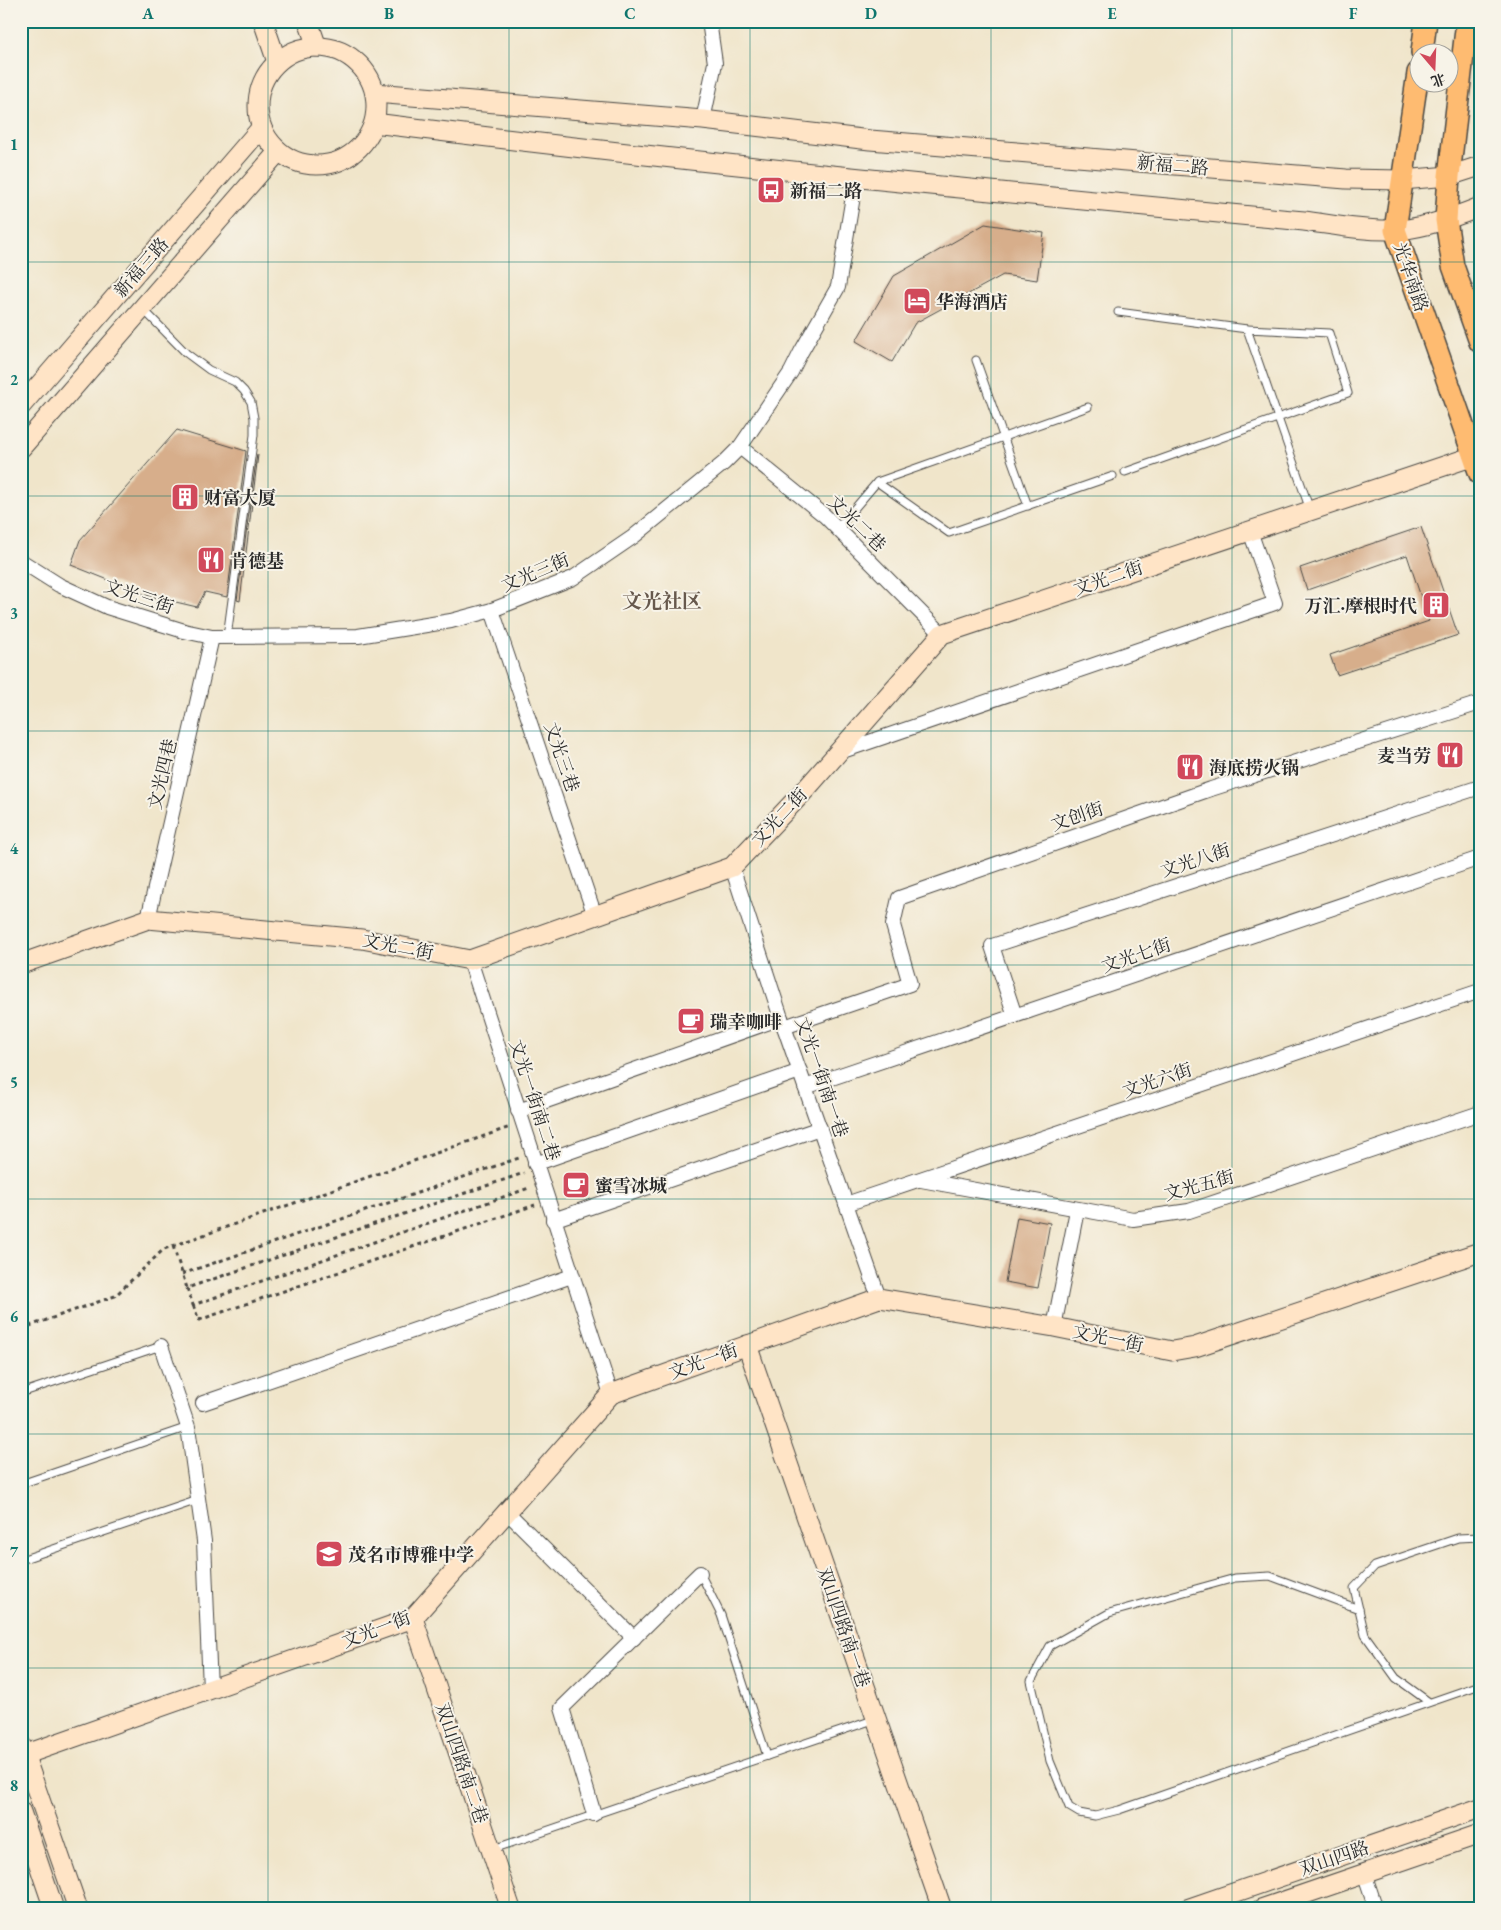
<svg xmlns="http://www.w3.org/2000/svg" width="1501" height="1930" font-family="'EB Garamond','Noto Serif SC',serif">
<rect width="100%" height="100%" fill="#f7f3e8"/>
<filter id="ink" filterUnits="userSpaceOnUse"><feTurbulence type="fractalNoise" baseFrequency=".02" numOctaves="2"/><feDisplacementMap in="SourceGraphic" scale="10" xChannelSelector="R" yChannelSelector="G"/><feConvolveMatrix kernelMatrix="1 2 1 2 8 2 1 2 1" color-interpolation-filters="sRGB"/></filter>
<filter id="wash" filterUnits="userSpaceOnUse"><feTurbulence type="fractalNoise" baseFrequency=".0096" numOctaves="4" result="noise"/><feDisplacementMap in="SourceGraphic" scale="20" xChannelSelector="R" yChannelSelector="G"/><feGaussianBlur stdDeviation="1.12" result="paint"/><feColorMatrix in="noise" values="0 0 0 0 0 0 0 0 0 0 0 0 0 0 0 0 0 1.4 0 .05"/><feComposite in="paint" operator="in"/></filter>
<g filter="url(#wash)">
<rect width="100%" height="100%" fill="#f0e5ca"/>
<g id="blocks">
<g fill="#d7ae8b">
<path d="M985 224 1044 233 1037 280 1003 275 915 323 892 362 856 341 894 276Z"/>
<path d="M177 430 246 451 227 597 205 592 197 607 146 595 71 565 80 540Z"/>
<path d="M257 454 258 455 240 601 237 600Z"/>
<path d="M1421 527 1458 635 1337 675 1330 655 1429 621 1407 555 1307 590 1300 568Z"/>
<path d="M1017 1217 1050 1223 1038 1288 1005 1282Z"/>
</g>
</g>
</g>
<g filter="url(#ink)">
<use href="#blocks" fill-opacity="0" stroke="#494743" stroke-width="1"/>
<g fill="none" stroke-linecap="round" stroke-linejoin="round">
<defs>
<g id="lane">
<path d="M143 309 186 353 209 370 235 382 244 391 251 402 254 418V435L227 637"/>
<path d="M1118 312 1247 329"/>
<path d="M976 360 1028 506"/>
<path d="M1125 472 1348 393 1329 333 1247 329 1310 510"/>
<path d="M877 482 1088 407"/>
<path d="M837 529 877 482 949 533 1113 476"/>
<path d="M21 1393 161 1346"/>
<path d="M21 1484 188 1427"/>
<path d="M21 1560 198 1500"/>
<path d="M700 1573 721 1615 767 1756"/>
<path d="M1359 1609 1270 1576 1235 1578 1109 1613 1050 1646 1031 1681 1050 1761 1069 1807 1079 1813 1095 1816 1119 1810 1480 1685"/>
<path d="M1429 1702 1396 1678 1365 1635 1354 1588 1375 1566 1458 1538 1480 1537"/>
<path d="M493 1849 876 1719"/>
</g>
<g id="street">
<path d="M703 120 715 63 709 21"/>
<path d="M740 447 825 516 942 634"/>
<path d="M21 561 59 585 107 607 184 631 212 637 358 636 451 621 492 610 573 578 633 537 724 463 740 447 791 372 801 352 838 287 856 178"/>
<path d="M492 610 595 916"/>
<path d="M840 752 1275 603 1250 531"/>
<path d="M732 867 781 1018 879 1298"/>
<path d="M148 919 212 637"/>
<path d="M470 960 611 1394"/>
<path d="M1015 1016 992 946 1480 787"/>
<path d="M784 1027 910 984 893 925 899 898 1211 789 1480 703"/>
<path d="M805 1087 1480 858"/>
<path d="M518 1111 781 1018"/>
<path d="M535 1164 800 1071"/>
<path d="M921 1180 1133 1219 1189 1211 1480 1113"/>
<path d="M846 1204 1480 991"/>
<path d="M553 1220 820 1128"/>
<path d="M1054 1327 1077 1210"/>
<path d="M161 1346 188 1427 204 1541 210 1689"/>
<path d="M203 1403 572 1276"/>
<path d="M507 1512 634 1638"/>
<path d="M594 1814 562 1708 700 1573"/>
<path d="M1364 1873 1376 1909"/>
</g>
<g id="secondary">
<path d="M263 21 277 62"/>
<path d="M308 21 317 47"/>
<circle cx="317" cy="106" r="59"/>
<path d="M375 93 703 120 870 140 1346 179 1402 180 1449 176 1480 166"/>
<path d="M374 123C684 162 994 192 1304 221 1334 225 1364 231 1393 230 1420 230 1455 217 1480 207"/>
<path d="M21 406 261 128"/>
<path d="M21 448 278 152"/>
<path d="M21 964 148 919 362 939 470 960 732 867 806 789 942 634 1474 456"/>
<path d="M747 1345 942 1909"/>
<path d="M413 1618 511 1909"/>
<path d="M21 1745 78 1909"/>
<path d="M24 1755 413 1618 611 1394 879 1298 1054 1327 1172 1351 1195 1347 1480 1252"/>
<path d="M21 1812 54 1909"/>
<path d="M1187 1909 1480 1808"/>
<path d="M1261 1909 1480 1834"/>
</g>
<g id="primary">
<path d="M1467 21 1449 176 1446 220 1453 266 1480 342"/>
<path d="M1422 52 1426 21"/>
<path d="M1418 73 1395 230 1480 474"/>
</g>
</defs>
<use href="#lane" stroke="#494743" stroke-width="9"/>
<use href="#street" stroke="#494743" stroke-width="16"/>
<use href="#secondary" stroke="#494743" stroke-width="21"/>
<use href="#primary" stroke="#494743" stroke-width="24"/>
<g stroke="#494743" stroke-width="3" stroke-dasharray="4 4" stroke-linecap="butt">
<path d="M173 1246 187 1288 524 1173"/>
<path d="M182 1274 519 1158"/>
<path d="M187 1288 193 1305 529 1188"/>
<path d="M193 1305 199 1320 535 1205"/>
<path d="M21 1329 115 1296 164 1249 510 1127"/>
</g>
<use href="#lane" stroke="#fff" stroke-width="7"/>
<use href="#street" stroke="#fff" stroke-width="14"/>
<use href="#secondary" stroke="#ffe4c6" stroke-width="19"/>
<use href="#primary" stroke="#febb71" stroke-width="21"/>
</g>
</g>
<path fill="none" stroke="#0f766e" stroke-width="1" stroke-opacity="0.55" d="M268 21V1909M509 21V1909M750 21V1909M991 21V1909M1232 21V1909M21 262H1480M21 496H1480M21 731H1480M21 965H1480M21 1199H1480M21 1434H1480M21 1668H1480"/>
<defs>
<symbol id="bus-square" viewBox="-11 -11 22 22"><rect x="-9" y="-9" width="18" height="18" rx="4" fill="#d1495b" stroke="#f7f3e8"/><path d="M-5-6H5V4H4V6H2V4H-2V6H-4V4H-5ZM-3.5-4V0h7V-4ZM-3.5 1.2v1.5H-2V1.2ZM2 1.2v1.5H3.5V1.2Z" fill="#fff"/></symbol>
<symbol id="hotel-square" viewBox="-11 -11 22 22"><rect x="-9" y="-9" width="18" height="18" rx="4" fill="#d1495b" stroke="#f7f3e8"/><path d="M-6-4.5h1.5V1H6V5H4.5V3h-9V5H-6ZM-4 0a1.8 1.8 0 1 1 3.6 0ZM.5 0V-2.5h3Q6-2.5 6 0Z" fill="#fff"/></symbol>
<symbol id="building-square" viewBox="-11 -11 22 22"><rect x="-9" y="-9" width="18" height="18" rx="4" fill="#d1495b" stroke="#f7f3e8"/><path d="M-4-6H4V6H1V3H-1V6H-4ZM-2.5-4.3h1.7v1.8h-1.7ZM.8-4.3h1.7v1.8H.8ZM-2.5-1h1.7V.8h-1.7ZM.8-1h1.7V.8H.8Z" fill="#fff"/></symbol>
<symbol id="restaurant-square" viewBox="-11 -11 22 22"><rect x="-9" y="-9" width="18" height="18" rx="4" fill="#d1495b" stroke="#f7f3e8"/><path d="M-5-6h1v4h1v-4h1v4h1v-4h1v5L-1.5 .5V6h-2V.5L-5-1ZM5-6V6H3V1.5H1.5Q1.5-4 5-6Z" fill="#fff"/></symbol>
<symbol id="cafe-square" viewBox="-11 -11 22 22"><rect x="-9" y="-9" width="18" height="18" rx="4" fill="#d1495b" stroke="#f7f3e8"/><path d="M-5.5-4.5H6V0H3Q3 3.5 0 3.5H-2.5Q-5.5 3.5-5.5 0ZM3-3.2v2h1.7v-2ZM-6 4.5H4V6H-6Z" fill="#fff"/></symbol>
<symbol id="school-square" viewBox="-11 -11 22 22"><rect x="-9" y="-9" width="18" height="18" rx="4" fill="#d1495b" stroke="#f7f3e8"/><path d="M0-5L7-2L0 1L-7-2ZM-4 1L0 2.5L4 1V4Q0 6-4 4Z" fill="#fff"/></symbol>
</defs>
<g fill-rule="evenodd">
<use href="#bus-square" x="755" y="174" width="32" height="32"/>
<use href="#hotel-square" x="901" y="285" width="32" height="32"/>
<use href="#building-square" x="169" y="481" width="32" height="32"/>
<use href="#restaurant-square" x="195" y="544" width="32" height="32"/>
<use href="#building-square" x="1420" y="589" width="32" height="32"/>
<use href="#restaurant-square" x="1434" y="739" width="32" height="32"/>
<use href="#restaurant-square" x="1174" y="751" width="32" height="32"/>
<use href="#cafe-square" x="675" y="1005" width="32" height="32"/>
<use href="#cafe-square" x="560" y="1169" width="32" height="32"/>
<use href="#school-square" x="313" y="1538" width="32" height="32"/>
</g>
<g text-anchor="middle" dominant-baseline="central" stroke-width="4" stroke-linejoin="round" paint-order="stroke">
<g font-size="18" fill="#2b2b2b" stroke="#f7f3e8">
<text transform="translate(1173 165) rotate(5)">新福二路</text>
<text transform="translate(141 267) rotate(-49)">新福三路</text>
<text transform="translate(1411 277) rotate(71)">光华南路</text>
<text transform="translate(857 523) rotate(44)">文光二巷</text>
<text transform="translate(535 572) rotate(-23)">文光三街</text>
<text transform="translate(1108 578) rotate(-19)">文光二街</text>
<text transform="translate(139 596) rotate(19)">文光三街</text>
<text transform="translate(562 757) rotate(71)">文光三巷</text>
<text transform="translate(162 774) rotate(-77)">文光四巷</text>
<text transform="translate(1077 816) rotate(-19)">文创街</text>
<text transform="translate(779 817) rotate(-47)">文光二街</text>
<text transform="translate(1195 860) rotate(-18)">文光八街</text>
<text transform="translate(398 946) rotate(11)">文光二街</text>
<text transform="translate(1136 955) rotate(-19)">文光七街</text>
<text transform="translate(822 1077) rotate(71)">文光一街南一巷</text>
<text transform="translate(1157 1080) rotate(-19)">文光六街</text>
<text transform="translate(535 1100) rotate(72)">文光一街南二巷</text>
<text transform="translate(1199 1185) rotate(-15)">文光五街</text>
<text transform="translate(1108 1338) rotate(12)">文光一街</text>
<text transform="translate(703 1361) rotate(-20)">文光一街</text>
<text transform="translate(844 1627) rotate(71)">双山四路南一巷</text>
<text transform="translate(376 1629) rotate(-21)">文光一街</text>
<text transform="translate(462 1763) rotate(71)">双山四路南二巷</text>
<text transform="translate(1334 1858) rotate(-19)">双山四路</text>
</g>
<g font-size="18" font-weight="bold" fill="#2b2b2b" stroke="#f7f3e8" text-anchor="start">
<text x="790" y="190">新福二路</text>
<text x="936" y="301">华海酒店</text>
<text x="204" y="497">财富大厦</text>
<text x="230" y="560">肯德基</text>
<text x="1417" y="605" text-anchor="end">万汇·摩根时代</text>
<text x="1431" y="755" text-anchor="end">麦当劳</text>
<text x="1209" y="767">海底捞火锅</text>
<text x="710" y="1021">瑞幸咖啡</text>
<text x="595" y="1185">蜜雪冰城</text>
<text x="348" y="1554">茂名市博雅中学</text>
</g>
<g font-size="20" font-weight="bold" fill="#67594d" stroke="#f7f3e8">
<text x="662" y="601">文光社区</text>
</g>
</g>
<rect width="1501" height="1930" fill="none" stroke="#f7f3e8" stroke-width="55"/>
<g transform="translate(1434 68) rotate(161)"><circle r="24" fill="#f7f3e8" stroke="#a5a39c"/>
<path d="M0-4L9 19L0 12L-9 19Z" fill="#d1495b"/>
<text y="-8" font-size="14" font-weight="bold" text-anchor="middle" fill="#2b2b2b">北</text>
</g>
<rect x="28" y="28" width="1446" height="1874" fill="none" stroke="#0f766e" stroke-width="2"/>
<g font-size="16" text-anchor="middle" font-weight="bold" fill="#0f766e">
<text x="148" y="19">A</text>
<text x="389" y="19">B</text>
<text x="630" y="19">C</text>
<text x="871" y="19">D</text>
<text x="1112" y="19">E</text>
<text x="1353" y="19">F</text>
<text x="14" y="150">1</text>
<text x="14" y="385">2</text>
<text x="14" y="619">3</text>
<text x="14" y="854">4</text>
<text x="14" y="1088">5</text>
<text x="14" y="1322">6</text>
<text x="14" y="1557">7</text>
<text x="14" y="1791">8</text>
</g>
</svg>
